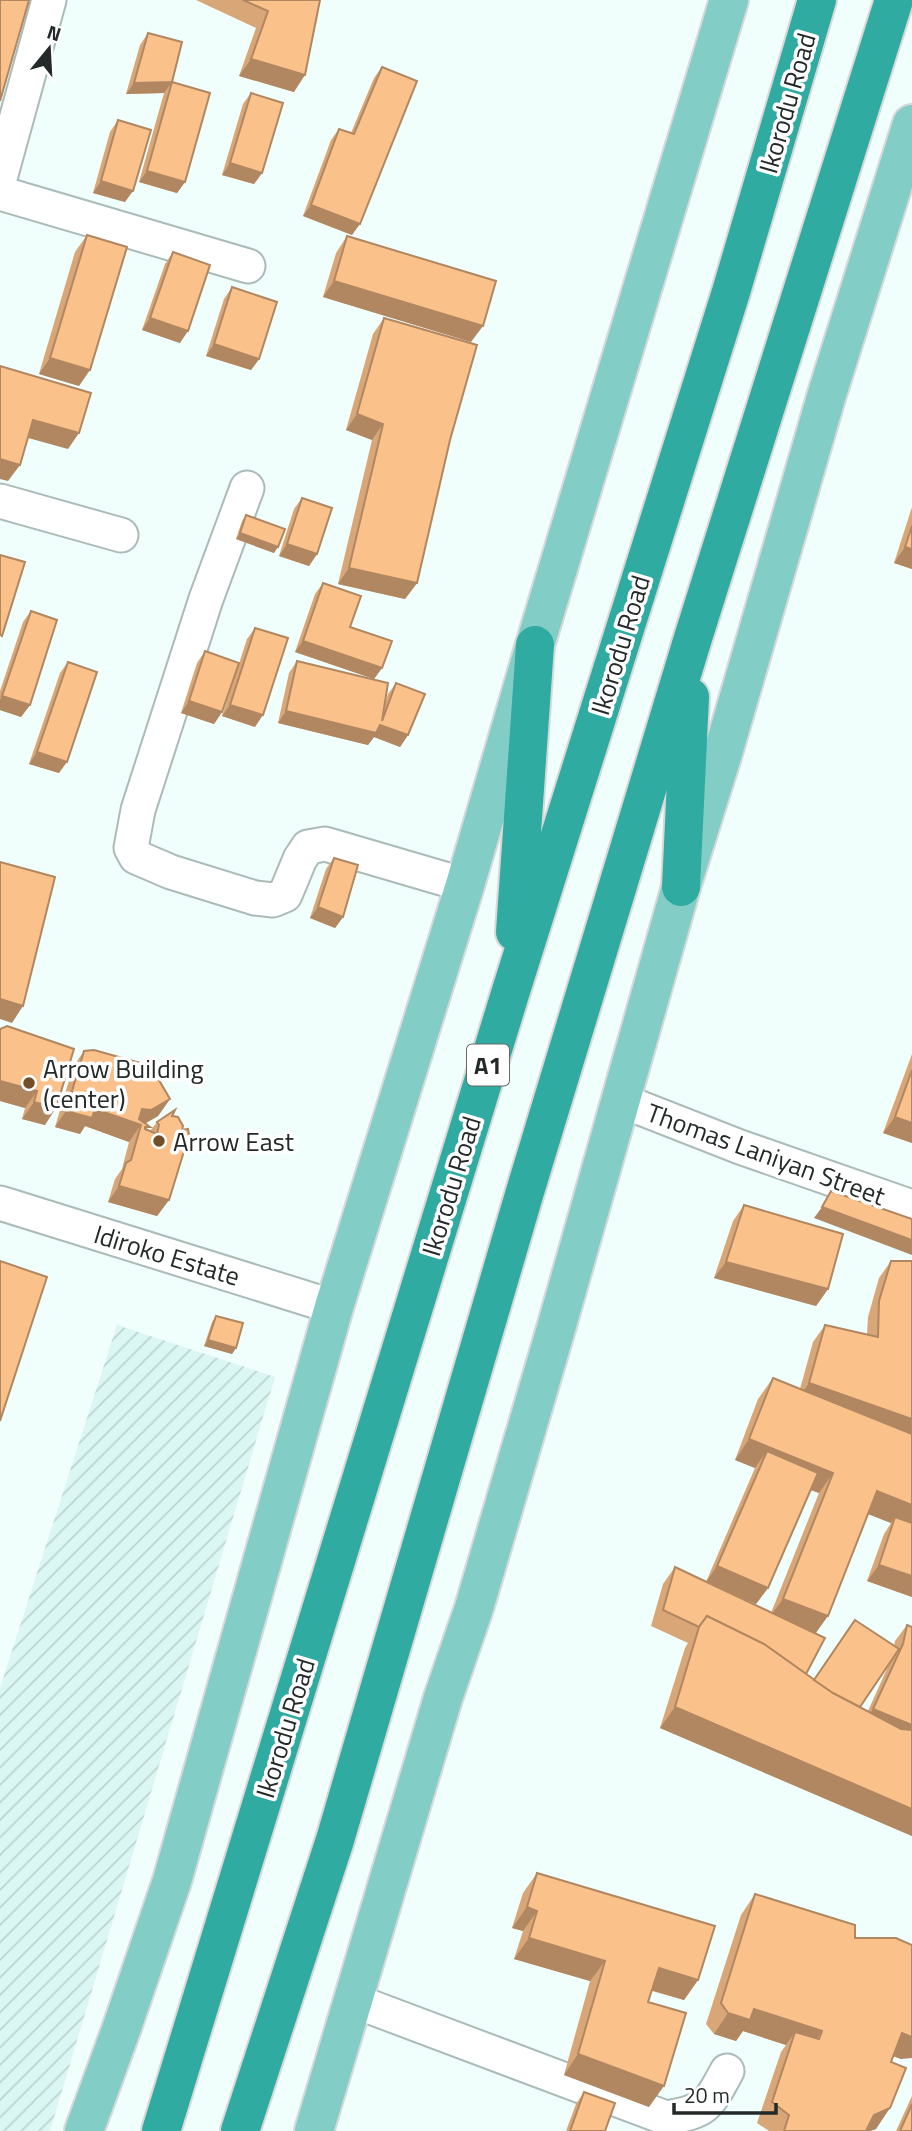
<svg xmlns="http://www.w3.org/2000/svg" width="912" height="2131" font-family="'Titillium Web',sans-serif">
<defs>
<pattern id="industrial-furrows" width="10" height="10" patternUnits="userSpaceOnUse" patternTransform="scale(1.75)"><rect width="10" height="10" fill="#dbf7f3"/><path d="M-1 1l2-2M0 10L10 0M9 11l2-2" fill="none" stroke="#bcd4d0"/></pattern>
</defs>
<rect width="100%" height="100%" fill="#f0fefc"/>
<path fill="url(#industrial-furrows)" d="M117 1325 275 1377 50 2131H0V1688Z"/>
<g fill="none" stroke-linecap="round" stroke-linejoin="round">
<defs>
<g id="minor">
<path d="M0 178 49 0"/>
<path d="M0 193 248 266"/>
<path d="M247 488 206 599 138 810 131 848 136 857 171 872 255 898 273 900 285 895 300 859 308 847 325 844 465 885"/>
<path d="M0 501 121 535"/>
<path d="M620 1100 740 1147 912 1207"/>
<path d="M0 1203 334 1307"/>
<path d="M352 2000 666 2118C707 2111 708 2106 727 2071"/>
</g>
<g id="major">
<path d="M84 2131 121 2030 172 1881 334 1307 465 885 535 645 729 0"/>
<path d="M314 2131 443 1698 474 1608 555 1332 681 887 722 756 827 394 912 124"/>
</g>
<g id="highway">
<path d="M681 887 690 697"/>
<path d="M515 932 535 645"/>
<path d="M161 2131 510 994 731 292 817 0"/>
<path d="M240 2131 335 1840 524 1195 693 638 894 0"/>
</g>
</defs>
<use href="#minor" stroke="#aabbb8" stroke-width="37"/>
<use href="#major" stroke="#d7d9d8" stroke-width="42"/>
<use href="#highway" stroke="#d7d9d8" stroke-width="42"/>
<use href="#minor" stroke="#fff" stroke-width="33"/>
<use href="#major" stroke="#83cdc7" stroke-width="38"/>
<use href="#highway" stroke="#30aba1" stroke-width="38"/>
</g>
<g fill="#d8a677" fill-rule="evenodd">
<path d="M196 0H320L294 92 239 76 256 28Z"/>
<path d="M148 33 172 82 185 182 177 193 139 182 164 93 126 94 140 45Z"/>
<path d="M382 67 352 235 303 216 331 140 339 129 351 133 374 78Z"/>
<path d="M251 93 262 173 254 184 222 175 243 104Z"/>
<path d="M118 120 125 202 93 193 110 132Z"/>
<path d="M87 235 79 386 39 374 75 252Z"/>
<path d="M347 236 471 342 323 297 336 253Z"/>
<path d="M173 252 180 343 142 330 165 264Z"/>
<path d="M232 287 259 359 251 370 206 356 224 299Z"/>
<path d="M384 318 450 440 417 583 405 599 338 584 372 440 346 430 373 334Z"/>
<path d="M302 498 317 554 309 566 279 556 294 509Z"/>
<path d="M912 507V569L894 563Z"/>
<path d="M246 515 274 553 236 539 242 521Z"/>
<path d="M323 583 350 627 382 668 374 679 295 652 315 594Z"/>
<path d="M31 611 30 705 21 717 0 710V691L23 622Z"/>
<path d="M255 628V727L222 716 247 639Z"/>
<path d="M205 651 222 712 214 724 181 713 197 663Z"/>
<path d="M297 661 385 704 388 694 396 683 408 735 400 747 374 737 368 745 278 723 289 673Z"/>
<path d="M68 662 59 773 29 764 60 673Z"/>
<path d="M334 858 343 917 335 928 310 918 326 869Z"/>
<path d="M74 1049 45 1125 22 1119 25 1108 0 1101Z"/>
<path d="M84 1051 156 1075 170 1099 158 1116 145 1124 148 1130 150 1131 157 1122 172 1116 169 1200 157 1216 108 1202 115 1179 122 1169 129 1142 85 1126 80 1134 55 1127 73 1067Z"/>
<path d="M912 1054V1143L883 1133Z"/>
<path d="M744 1205 828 1289 816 1306 714 1278 733 1221Z"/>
<path d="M891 1261 912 1597 867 1581 884 1534 891 1523 868 1514 815 1634 806 1674 814 1680 894 1646 895 1641 907 1625 912 1627V1836L660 1728 685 1648 688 1643 651 1626 663 1584 675 1567 706 1582 755 1468 735 1460 758 1399 773 1378 800 1389 813 1342 825 1325 867 1335 868 1317 879 1278ZM810 1490 819 1493 771 1613 714 1586 756 1604 768 1588ZM890 1662 868 1711 860 1707Z"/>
<path d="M216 1316 236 1348 232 1354 204 1346 212 1322Z"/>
<path d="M537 1873 698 1980 684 2000 652 1991 648 2002 649 2107 564 2075 590 1981 514 1959 523 1931 512 1928 523 1893Z"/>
<path d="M755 1894 855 1938 901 2059 893 2056 891 2062 876 2129 870 2131H769L757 2123 781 2052 786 2045 743 2031 736 2041 714 2034 706 2024 741 1915Z"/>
<path d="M584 2092 605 2131H566L576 2104Z"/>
<path d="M912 2096V2131H896Z"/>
</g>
<g fill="#b08761">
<path d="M251 59 305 75 294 92 239 76Z"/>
<path d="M172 82 164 93 126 94 134 83Z"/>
<path d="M230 163 262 173 254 184 222 175Z"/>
<path d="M147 171 185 182 177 193 139 182Z"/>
<path d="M101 181 133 191 125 202 93 193Z"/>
<path d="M311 205 360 224 352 235 303 216Z"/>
<path d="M334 281 483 326 471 342 323 297Z"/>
<path d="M150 318 188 331 180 343 142 330Z"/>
<path d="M214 344 259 359 251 370 206 356Z"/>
<path d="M50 358 90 370 79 386 39 374Z"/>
<path d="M357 414 383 424 372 440 346 430Z"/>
<path d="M33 420 79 433 68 449 21 436Z"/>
<path d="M0 459 20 465 8 481 0 479Z"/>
<path d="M240 533 278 547 274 553 236 539Z"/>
<path d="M287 544 317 554 309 566 279 556Z"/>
<path d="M905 547 912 549V569L894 563Z"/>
<path d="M349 568 417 583 405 599 338 584Z"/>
<path d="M303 641 382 668 374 679 295 652Z"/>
<path d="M2 696 30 705 21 717 0 710V700Z"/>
<path d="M189 701 222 712 214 724 181 713Z"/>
<path d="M230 705 263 715 255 727 222 716Z"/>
<path d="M286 711 380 725 408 735 400 747 374 737 368 745 278 723Z"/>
<path d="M37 752 67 762 59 773 29 764Z"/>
<path d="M318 907 343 917 335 928 310 918Z"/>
<path d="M0 999 23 1006 12 1023 0 1019Z"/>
<path d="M0 1081 37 1091 25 1108 0 1101Z"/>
<path d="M170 1099 158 1116 140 1126 129 1142 85 1126 80 1134 55 1127 66 1111 95 1109H142Z"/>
<path d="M34 1102 56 1108 45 1125 22 1119Z"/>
<path d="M895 1117 912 1123V1143L883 1133Z"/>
<path d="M119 1186 169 1200 157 1216 108 1202Z"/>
<path d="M822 1207 912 1240V1255L814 1218Z"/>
<path d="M726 1262 828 1289 816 1306 714 1278Z"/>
<path d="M208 1340 236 1348 232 1354 204 1346Z"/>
<path d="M809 1383 912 1419V1440L798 1399Z"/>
<path d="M749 1439 833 1473 819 1493 759 1469 767 1451 755 1468 735 1460Z"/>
<path d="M877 1491 912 1505V1531L895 1517 891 1523 863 1512Z"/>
<path d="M879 1565 912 1576V1597L867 1581Z"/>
<path d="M717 1566 768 1588 756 1604 706 1582Z"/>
<path d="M783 1599 828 1616 813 1637 768 1619Z"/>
<path d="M675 1707 912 1809V1836L660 1728Z"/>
<path d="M873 1709 912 1725V1746L862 1726Z"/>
<path d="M527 1907 537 1911 523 1931 512 1928Z"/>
<path d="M529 1938 605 1961 590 1981 514 1959Z"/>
<path d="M659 1968 698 1980 684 2000 644 1988Z"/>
<path d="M754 2009 822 2031 808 2051 795 2032 786 2045 743 2031 736 2041 714 2034 728 2013Z"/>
<path d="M902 2033 912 2037V2058L901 2059 888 2054Z"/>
<path d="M578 2054 664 2086 649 2107 564 2075Z"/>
<path d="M890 2108 876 2129 870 2131H862L874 2115Z"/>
</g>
<g fill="#fbc18a" stroke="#b08761" stroke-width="2">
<path d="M0 0H29L0 101Z"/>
<path d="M243 0H320L305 75 251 59 268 11Z"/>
<path d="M148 33 182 42 172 82 134 83Z"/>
<path d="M382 67 417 81 360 224 311 205 339 129 354 134Z"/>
<path d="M172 82 210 93 185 182 147 171Z"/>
<path d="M251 93 283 103 262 173 230 163Z"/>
<path d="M118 120 151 130 133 191 101 181Z"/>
<path d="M87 235 127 247 90 370 50 358Z"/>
<path d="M347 236 496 281 483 326 334 281Z"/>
<path d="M173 252 210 265 188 331 150 318Z"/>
<path d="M232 287 277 302 259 359 214 344Z"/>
<path d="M384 318 477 345 450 440 417 583 349 568 383 424 357 414Z"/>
<path d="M0 366 91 393 79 433 33 420 20 465 0 459Z"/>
<path d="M302 498 332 508 317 554 287 544Z"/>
<path d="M246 515 285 529 278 547 240 533Z"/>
<path d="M912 526V549L905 547Z"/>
<path d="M0 555 25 562 2 636 0 635Z"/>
<path d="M323 583 361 596 350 627 392 641 382 668 303 641Z"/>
<path d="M31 611 57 620 30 705 2 696Z"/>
<path d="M255 628 288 638 263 715 230 705Z"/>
<path d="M205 651 239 663 222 712 189 701Z"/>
<path d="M297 661 388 683 382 721 396 683 425 694 408 735 380 725 376 733 286 711Z"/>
<path d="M68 662 97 672 67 762 37 752Z"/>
<path d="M334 858 358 865 343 917 318 907Z"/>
<path d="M0 862 55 877 23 1006 0 999Z"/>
<path d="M7 1026 74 1049 56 1108 34 1102 37 1091 0 1081V1029Z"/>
<path d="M94 1050 158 1068 156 1075 170 1099 151 1110 142 1109 139 1119 150 1127H145V1129L157 1134 159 1125 157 1122 175 1110 172 1116 178 1117 183 1126 182 1130 188 1129 189 1135 169 1200 119 1186 126 1163 131 1160 141 1125 95 1109 92 1118 66 1111 84 1051Z"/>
<path d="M912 1070V1123L895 1117Z"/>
<path d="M831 1191 912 1219V1240L822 1207Z"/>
<path d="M744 1205 843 1234 828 1289 726 1262Z"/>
<path d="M0 1261 47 1277 0 1421Z"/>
<path d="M891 1261H912V1419L809 1383 825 1325 878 1337 879 1301Z"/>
<path d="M216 1316 243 1323 236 1348 208 1340Z"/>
<path d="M773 1378 912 1434V1505L877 1491 828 1616 783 1599 833 1473 749 1439Z"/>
<path d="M767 1451 818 1473 768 1588 717 1566Z"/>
<path d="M895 1517 912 1523V1576L879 1565Z"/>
<path d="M675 1567 825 1638 806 1674 764 1644 707 1616 699 1627 663 1610Z"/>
<path d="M707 1616 764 1644 833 1693 901 1729 912 1730V1809L675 1707 699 1627Z"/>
<path d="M855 1620 899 1649 860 1707 833 1693 814 1680Z"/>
<path d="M907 1625 912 1627V1725L873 1709 903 1644Z"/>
<path d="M537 1873 715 1926 698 1980 659 1968 648 2002 686 2013 664 2086 578 2054 605 1961 529 1938 537 1911 527 1907Z"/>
<path d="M755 1894 855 1925V1938H896L912 1945V2037L902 2033 891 2062 906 2068 890 2108 874 2115 866 2131H784L789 2115 772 2102 795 2032 819 2039 822 2031 754 2009 750 2020 728 2013 721 2003Z"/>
<path d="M584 2092 615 2103 605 2131H570Z"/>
<path d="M912 2104V2131H900Z"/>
</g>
<g fill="#734e29" stroke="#fff" stroke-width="2.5">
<circle cx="29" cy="1083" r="7"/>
<circle cx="159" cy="1141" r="7"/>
</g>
<g text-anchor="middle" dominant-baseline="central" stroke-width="7" stroke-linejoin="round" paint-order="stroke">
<rect fill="#fff" stroke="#656a69" stroke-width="2" x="467" y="1044.5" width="42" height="41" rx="5"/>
<g font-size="24" font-weight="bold" fill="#232a29">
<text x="488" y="1065">A1</text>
</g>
<g font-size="26" fill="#232a29" stroke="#fff">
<text transform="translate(787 103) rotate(-74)">Ikorodu Road</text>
<text transform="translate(620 645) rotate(-73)">Ikorodu Road</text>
<text transform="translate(766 1154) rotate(20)">Thomas Laniyan Street</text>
<text transform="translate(451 1186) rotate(-73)">Ikorodu Road</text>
<text transform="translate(167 1255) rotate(17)">Idiroko Estate</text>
<text transform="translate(285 1728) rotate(-73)">Ikorodu Road</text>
</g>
<g font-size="26" fill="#232a29" stroke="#fff" text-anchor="start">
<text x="43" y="1068">Arrow Building<tspan x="43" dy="30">(center)</tspan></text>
<text x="173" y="1141">Arrow East</text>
</g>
</g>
<g transform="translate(49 49) rotate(18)" stroke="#ffffff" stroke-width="5" paint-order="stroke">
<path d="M0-5L12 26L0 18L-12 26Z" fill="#232a29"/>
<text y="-10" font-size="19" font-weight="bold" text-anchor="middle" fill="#232a29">N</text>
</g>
<path d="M674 2103v10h102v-10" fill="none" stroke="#232a29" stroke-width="3.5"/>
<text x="684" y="2103" font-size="21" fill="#232a29" stroke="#ffffff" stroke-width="5" paint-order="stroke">20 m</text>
</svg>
